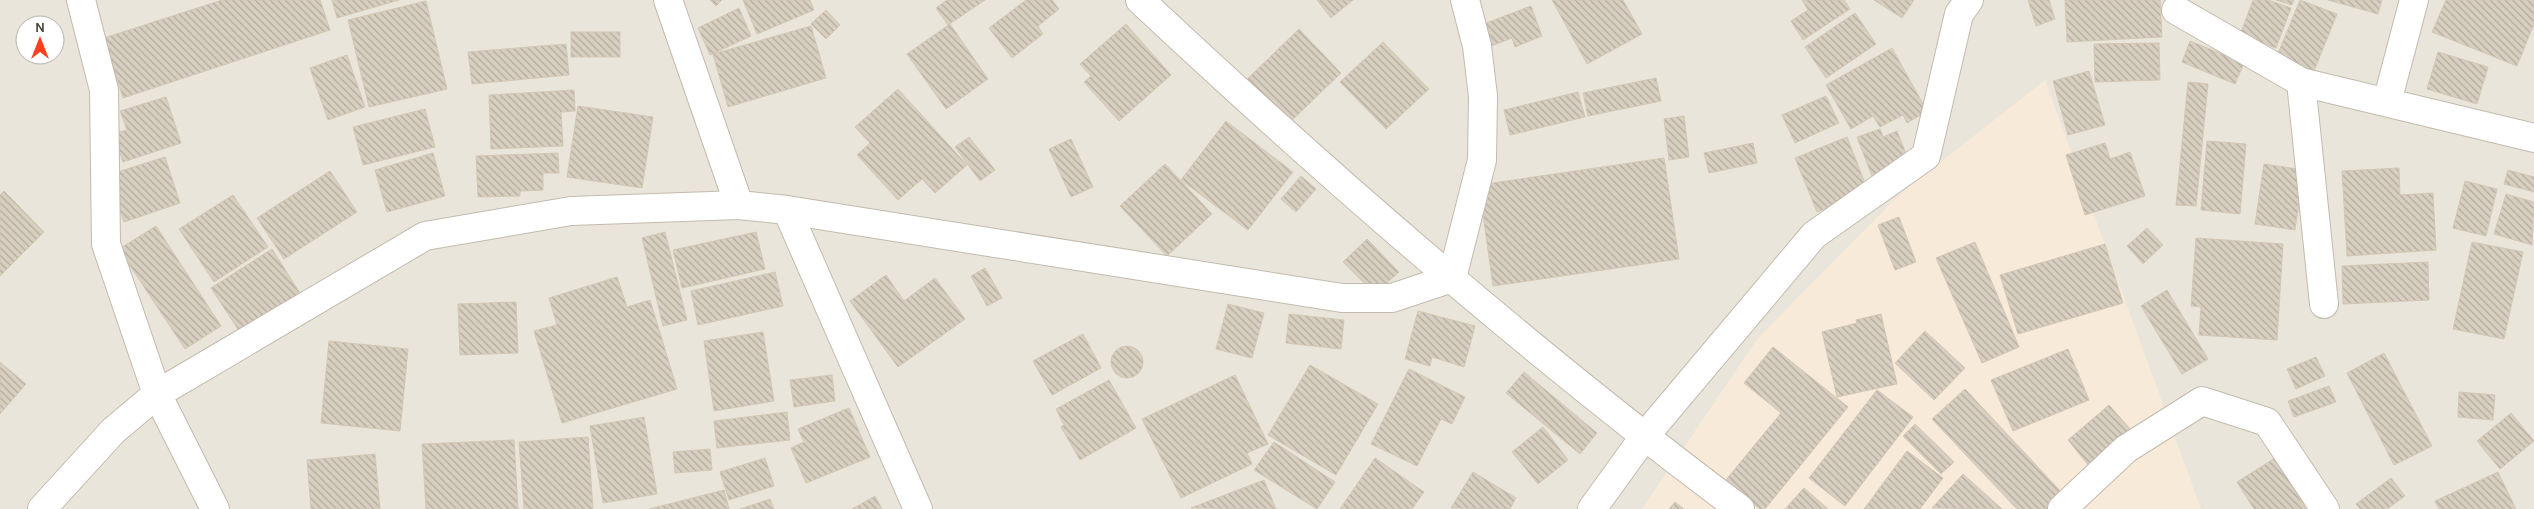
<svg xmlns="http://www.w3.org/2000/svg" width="2534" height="509" font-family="Karla,sans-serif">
<defs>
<pattern id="building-back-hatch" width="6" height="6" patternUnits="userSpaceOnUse" patternTransform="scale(1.25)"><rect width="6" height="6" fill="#d8cfc1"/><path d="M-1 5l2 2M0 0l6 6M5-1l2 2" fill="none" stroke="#b1aa9e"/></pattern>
</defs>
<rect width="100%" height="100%" fill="#f6f3ec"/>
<path fill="#eae5da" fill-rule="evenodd" d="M0 0H2534V509H0ZM25 25H55V55H25Z"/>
<path fill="#f7ead8" d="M2045 80 2201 509H1642L1758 338 1901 193Z"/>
<g fill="url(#building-back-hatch)" stroke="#d3c7b4">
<path d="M222 0H320L330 30 123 98 104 38Z"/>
<path d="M332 0H399L337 18Z"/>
<path d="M710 0H722L716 6Z"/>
<path d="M743 0H810L814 10 757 34Z"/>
<path d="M947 0H985L948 25 936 8Z"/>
<path d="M1026 0H1052L1059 9 1038 26 1043 34 1012 58 989 28Z"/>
<path d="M1317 0H1353L1331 18Z"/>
<path d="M1552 0H1623L1642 34 1587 64Z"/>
<path d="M1802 0H1844L1850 9 1803 40 1791 21 1808 10Z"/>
<path d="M1874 0H1914L1902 18Z"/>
<path d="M2028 0H2049L2055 19 2036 26Z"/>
<path d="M2065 0H2160L2162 37 2067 42Z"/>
<path d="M2253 0H2268L2291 8 2276 48 2240 35Z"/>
<path d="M2276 0H2294L2292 5Z"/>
<path d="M2300 0 2337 14 2314 71 2277 56Z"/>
<path d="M2328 0H2382L2378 14Z"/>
<path d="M2446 0H2534V24L2517 66 2432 32Z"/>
<path d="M426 1 447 89 369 107 348 20Z"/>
<path d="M1531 6 1542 36 1515 47 1512 38 1486 48 1478 26Z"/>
<path d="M739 8 751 36 710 55 698 28Z"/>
<path d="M826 10 840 25 826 39 811 24Z"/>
<path d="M1855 13 1876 44 1826 78 1805 47Z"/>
<path d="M950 24 988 79 946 109 907 54Z"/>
<path d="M1126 24 1171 75 1119 121 1084 82 1091 76 1080 64Z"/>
<path d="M811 26 826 78 728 107 713 54Z"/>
<path d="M1299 29 1341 73 1283 129 1241 85Z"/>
<rect x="571" y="32" width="49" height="25"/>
<path d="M2190 41 2244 63 2235 84 2182 62Z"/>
<path d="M1383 42 1429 89 1386 129 1340 82Z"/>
<path d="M2159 43 2160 80 2095 82 2094 44Z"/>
<path d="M566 44 569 75 472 84 468 52Z"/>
<path d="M1892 48 1927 111 1907 123 1903 115 1880 127 1873 116 1851 129 1826 85Z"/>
<path d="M2438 52 2488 67 2477 104 2427 89Z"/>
<path d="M347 55 365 107 328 120 310 68Z"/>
<path d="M2089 71 2105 125 2068 135 2053 81Z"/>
<path d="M1656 78 1661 101 1588 116 1583 93Z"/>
<path d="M2188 82 2208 84 2196 206 2176 205Z"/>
<path d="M898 89 967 165 935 193 922 179 898 200 857 155 870 143 855 127Z"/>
<path d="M574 90 575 111 561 112 563 146 491 149 489 95Z"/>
<path d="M1578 92 1585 117 1510 135 1504 110Z"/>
<path d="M1826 96 1839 123 1795 143 1782 115Z"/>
<path d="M166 97 181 143 123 162 113 134 127 130 120 111Z"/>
<path d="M578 106 653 117 642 188 567 177Z"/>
<path d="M425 109 435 147 363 165 353 127Z"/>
<path d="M1684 116 1689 157 1669 160 1664 119Z"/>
<path d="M1226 121 1293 172 1248 230 1181 180Z"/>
<path d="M1880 129 1883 137 1897 131 1910 164 1873 179 1857 137Z"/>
<path d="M969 137 995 170 980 181 955 147Z"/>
<path d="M1847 137 1868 191 1817 212 1795 158Z"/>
<path d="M1071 139 1093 187 1071 197 1049 149Z"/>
<path d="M2207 141 2246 144 2240 214 2201 210Z"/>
<path d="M1753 143 1757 163 1709 173 1704 153Z"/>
<path d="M2105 143 2110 159 2130 152 2145 196 2085 215 2066 155Z"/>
<path d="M433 153 445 196 387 212 375 170Z"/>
<path d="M558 153 559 173H543V190L520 191V196L478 197 476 156Z"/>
<path d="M165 157 180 203 124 222 108 175Z"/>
<path d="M1664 158 1679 259 1493 286 1479 185Z"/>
<path d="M1165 164 1212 214 1167 256 1120 206Z"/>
<path d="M2264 164 2304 170 2295 230 2255 224Z"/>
<path d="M2399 168 2400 195 2433 193 2436 250 2347 256 2342 171Z"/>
<path d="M2508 170 2534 177V192L2504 184Z"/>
<path d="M330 171 357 212 284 259 257 218Z"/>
<path d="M1301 176 1316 189 1296 212 1281 199Z"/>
<path d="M2465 181 2497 189 2486 236 2453 228Z"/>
<path d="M4 191 44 232 0 276V195Z"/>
<path d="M2506 194 2534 202 2532 245 2494 234Z"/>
<path d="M233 195 268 247 214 282 179 229Z"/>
<path d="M1899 217 1916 262 1895 270 1878 225Z"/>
<path d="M156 226 221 326 185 349 119 249Z"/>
<path d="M2147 228 2163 245 2143 264 2127 246Z"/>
<path d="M665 232 687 320 663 326 642 238Z"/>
<path d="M756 232 765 269 682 288 673 250Z"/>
<path d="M2196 238 2283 244 2277 340 2199 335 2201 307 2191 306Z"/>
<path d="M1367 239 1399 272 1375 294 1343 262Z"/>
<path d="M1975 242 2019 347 1982 363 1936 258Z"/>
<path d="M2472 242 2523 252 2504 339 2453 329Z"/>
<path d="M2105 244 2123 303 2018 334 2000 275Z"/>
<path d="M272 249 305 301 245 340 211 288Z"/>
<path d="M2428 262 2429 300 2343 304 2342 266Z"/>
<path d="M985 268 1002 298 987 306 971 276Z"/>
<path d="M775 272 783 306 698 325 691 291Z"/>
<path d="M886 275 904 301 935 278 965 319 898 367 850 301Z"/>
<path d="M617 277 627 307 650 300 677 389 562 423 534 331 557 325 549 298Z"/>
<path d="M2167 290 2208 359 2182 374 2141 306Z"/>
<path d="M516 302 518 353 460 355 458 304Z"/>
<path d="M1228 304 1264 313 1252 358 1216 349Z"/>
<path d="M1418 311 1475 326 1464 367 1432 357 1430 366 1405 359Z"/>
<path d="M1289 314 1344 320 1341 349 1286 343Z"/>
<path d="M1881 314 1897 384 1837 397 1822 332 1857 323 1856 320Z"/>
<path d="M1925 331 1965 368 1934 400 1895 363Z"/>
<path d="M763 332 774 401 714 411 704 341Z"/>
<path d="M1083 334 1101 368 1052 395 1033 361Z"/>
<path d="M329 341 408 349 400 431 321 423Z"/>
<circle cx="1127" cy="362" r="16"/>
<path d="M1773 347 1848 407 1765 509H1760L1725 481 1781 413 1744 383Z"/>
<path d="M2068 349 2089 400 2013 431 1991 380Z"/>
<path d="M2384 353 2432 446 2394 465 2347 373Z"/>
<path d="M2316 357 2325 376 2296 389 2287 369Z"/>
<path d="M0 362 26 384 0 414Z"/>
<path d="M1310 365 1378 404 1336 475 1268 435Z"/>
<path d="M1409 369 1465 397 1452 424 1441 419 1417 466 1371 444Z"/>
<path d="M1524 372 1597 433 1580 454 1506 393Z"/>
<path d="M832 375 835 401 794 407 790 380Z"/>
<path d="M1235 375 1268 444 1247 453 1252 464 1181 498 1142 419Z"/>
<path d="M1109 380 1136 428 1080 460 1061 427 1064 425 1056 409Z"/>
<path d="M2329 386 2336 402 2294 417 2288 401Z"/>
<path d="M1965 389 2065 496 2051 509H2017L1932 419Z"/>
<path d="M1877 390 1913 417 1845 506 1809 478Z"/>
<path d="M2459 392 2495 395 2493 420 2458 417Z"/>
<path d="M2109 405 2131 430 2089 466 2068 440Z"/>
<path d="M849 408 870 457 806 483 791 448 804 442 798 429Z"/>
<path d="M787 412 790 440 717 448 714 421Z"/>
<path d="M2511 413 2534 441 2500 469 2477 441Z"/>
<path d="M644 417 657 494 603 503 590 426Z"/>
<path d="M1915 424 1954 462 1941 474 1903 436Z"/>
<path d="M1543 427 1568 460 1538 484 1512 452Z"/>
<path d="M588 437 593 509H524L519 442Z"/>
<path d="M514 440 518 509H426L422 444Z"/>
<path d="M1274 442 1335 482 1317 509 1254 470Z"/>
<path d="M710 449 712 470 675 473 673 452Z"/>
<path d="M1907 451 1943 478 1920 509H1864Z"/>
<path d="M375 454 380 509H311L307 460Z"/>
<path d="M765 458 774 486 729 500 720 472Z"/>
<path d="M1375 458 1424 492 1412 509H1340Z"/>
<path d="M2275 458 2306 509H2254L2237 482Z"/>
<path d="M1473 472 1516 498 1510 509 1451 508Z"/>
<path d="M2498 472 2516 509H2439L2435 501Z"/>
<path d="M1963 474 2002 509 1932 508Z"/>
<path d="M2391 478 2405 496 2387 509H2360L2356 504Z"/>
<path d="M1264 480 1276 509 1191 508Z"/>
<path d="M1804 488 1828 509H1785Z"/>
<path d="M724 490 729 509H649Z"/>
<path d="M875 496 882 509H852Z"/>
<path d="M770 499 774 509H740Z"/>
<path d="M1675 502 1684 509H1669Z"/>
</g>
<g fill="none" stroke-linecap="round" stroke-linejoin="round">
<defs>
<g id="minor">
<path d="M81 0 104 90 106 244 157 394 215 509"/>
<path d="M668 0 739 205"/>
<path d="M1140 0C1331 179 1530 352 1740 509"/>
<path d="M2176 10 2301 82 2534 138"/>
<path d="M2301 82 2324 304"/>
<path d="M2387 102 2414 0"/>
<path d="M787 210 918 509"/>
<path d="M42 509 113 431 157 394 425 236 571 211 739 205 787 210 1342 298H1392L1452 278 1482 160 1483 96 1477 46 1465 0"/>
<path d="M1592 509 1644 437 1814 235 1926 156 1959 14 1969 0"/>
<path d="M2062 509 2126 449 2202 401 2267 422 2325 509"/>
</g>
</defs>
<use href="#minor" stroke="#c2bbae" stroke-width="30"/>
<use href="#minor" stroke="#fff" stroke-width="28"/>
</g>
<g transform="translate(40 40)"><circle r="24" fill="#ffffff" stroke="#b7b4b0"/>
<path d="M0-4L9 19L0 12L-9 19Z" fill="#fc3f1d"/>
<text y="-8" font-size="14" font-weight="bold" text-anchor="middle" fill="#4b4439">N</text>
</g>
</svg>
